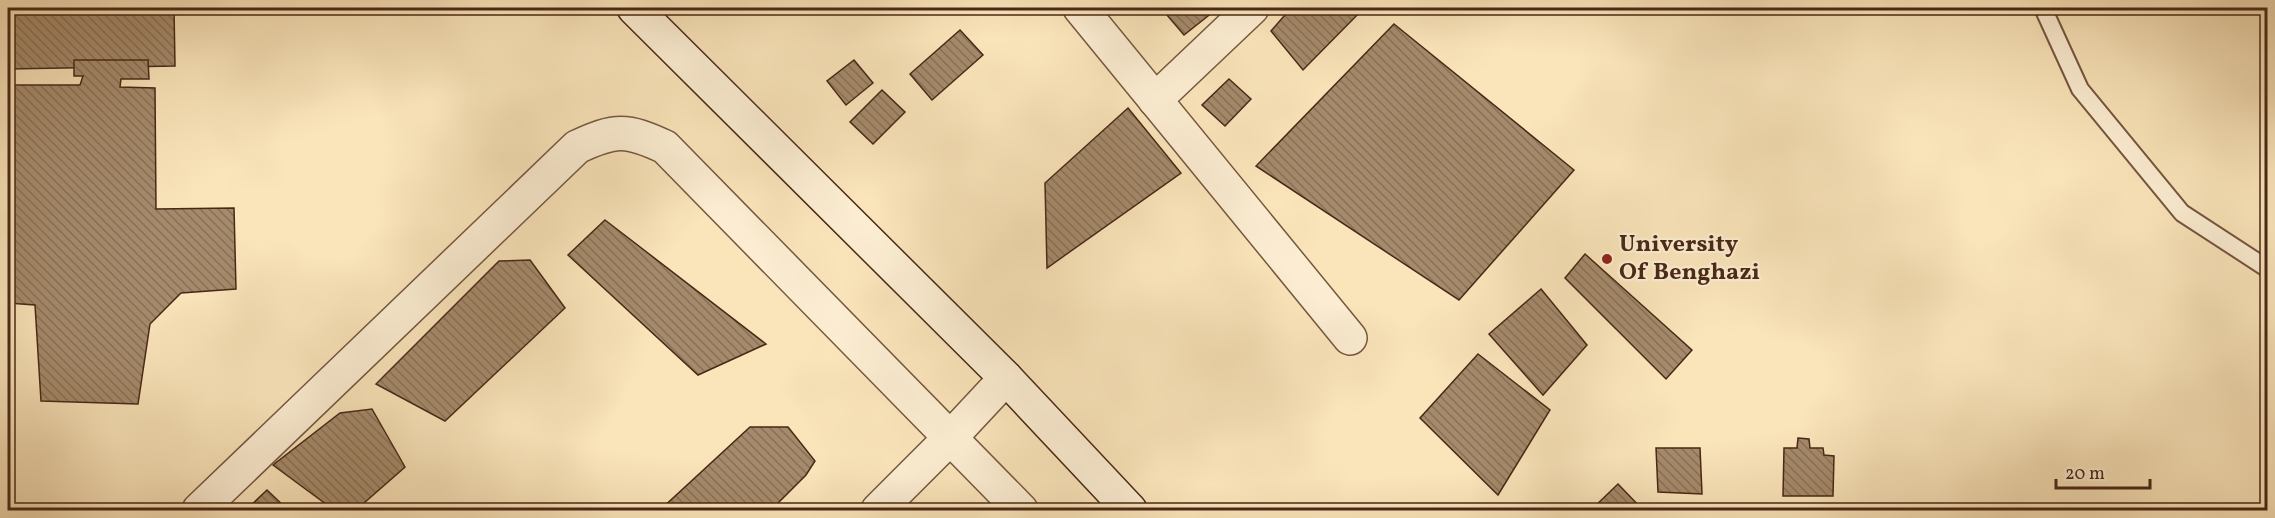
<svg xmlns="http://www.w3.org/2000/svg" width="2275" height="518" font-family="Vollkorn,serif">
<defs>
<pattern id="building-back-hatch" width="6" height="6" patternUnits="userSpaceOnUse" patternTransform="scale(1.5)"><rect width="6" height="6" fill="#a58a6b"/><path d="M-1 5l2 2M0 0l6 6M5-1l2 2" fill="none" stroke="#887157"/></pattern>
</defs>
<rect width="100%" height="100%" fill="#fae4ba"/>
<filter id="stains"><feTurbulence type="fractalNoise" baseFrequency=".00333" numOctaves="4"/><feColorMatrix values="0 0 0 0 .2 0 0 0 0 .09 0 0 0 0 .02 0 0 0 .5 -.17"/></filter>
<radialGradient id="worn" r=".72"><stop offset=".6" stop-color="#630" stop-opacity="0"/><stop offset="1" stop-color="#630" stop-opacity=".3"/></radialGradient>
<g fill="url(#building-back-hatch)" stroke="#492816" stroke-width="1.5">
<path d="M8 8H174L175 66 8 69Z"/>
<path d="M1161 8H1218L1184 35Z"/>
<path d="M1291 8H1364L1303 70 1271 31Z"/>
<path d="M1394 24 1574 170 1459 300 1256 166Z"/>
<path d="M960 30 983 55 932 100 910 74Z"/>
<path d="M74 60H148L149 79H121L120 87 155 88 156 209 234 208 236 289 181 293 150 324 138 404 41 401 35 305 8 303V85H80L83 76H74Z"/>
<path d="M854 60 873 83 846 105 827 81Z"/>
<path d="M1229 79 1251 99 1225 126 1202 105Z"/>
<path d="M882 90 905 112 873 144 850 122Z"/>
<path d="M1128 108 1181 173 1047 268 1045 183Z"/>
<path d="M605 220 766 344 698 375 568 255Z"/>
<path d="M1585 254 1692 350 1666 379 1565 278Z"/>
<path d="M530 260 565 308 445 421 376 384 499 261Z"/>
<path d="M1541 289 1587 345 1543 395 1489 334Z"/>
<path d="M1478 354 1550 410 1498 495 1420 418Z"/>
<path d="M372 409 405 467 356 510H334L273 465 340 413Z"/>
<path d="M750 427H788L815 461 806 475 771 510H660Z"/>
<path d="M1798 438 1809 439 1810 448H1823L1824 455 1834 456 1833 496H1783L1784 448H1797Z"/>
<path d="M1656 448H1700L1702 494 1658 492Z"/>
<path d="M1618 484 1643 510H1591Z"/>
<path d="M267 490 288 510H246Z"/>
</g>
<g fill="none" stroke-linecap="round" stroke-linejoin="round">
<defs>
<path id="lane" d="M2043 8 2080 89 2182 213 2268 269"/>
<g id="street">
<path d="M1080 8 1350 338"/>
<path d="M1155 100 1252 8"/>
<path d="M199 510 577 147C615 129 627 129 665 147L1021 510"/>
<path d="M878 510 950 438 1006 378"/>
</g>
<path id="secondary" d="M634 8 1006 378 1130 510"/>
</defs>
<use href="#lane" stroke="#75573f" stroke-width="20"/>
<use href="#street" stroke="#75573f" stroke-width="36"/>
<use href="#secondary" stroke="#492816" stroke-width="36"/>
<use href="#lane" stroke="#fcedd2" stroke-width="16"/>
<use href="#street" stroke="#fcedd2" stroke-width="33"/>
<use href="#secondary" stroke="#fcedd2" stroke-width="33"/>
</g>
<circle fill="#8f2418" stroke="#fcedd2" stroke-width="2" cx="1607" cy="259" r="6"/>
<g text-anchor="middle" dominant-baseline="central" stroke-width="4.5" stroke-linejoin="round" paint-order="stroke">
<g font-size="24" font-weight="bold" fill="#492816" stroke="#fcedd2" text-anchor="start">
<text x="1619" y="245">University<tspan x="1619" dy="28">Of Benghazi</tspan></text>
</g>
</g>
<rect width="2275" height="518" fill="none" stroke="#fae4ba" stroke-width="30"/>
<rect x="9" y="9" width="2257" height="500" fill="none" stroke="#492816" stroke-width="3"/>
<rect x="15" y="15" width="2245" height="488" fill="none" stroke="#492816" stroke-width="1.5"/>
<path d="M2056 479v9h94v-9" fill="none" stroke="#492816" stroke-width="3"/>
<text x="2065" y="479" font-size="18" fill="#492816" stroke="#fcedd2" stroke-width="4.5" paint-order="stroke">20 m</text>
<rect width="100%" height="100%" filter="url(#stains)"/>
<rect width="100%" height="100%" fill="url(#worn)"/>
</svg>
